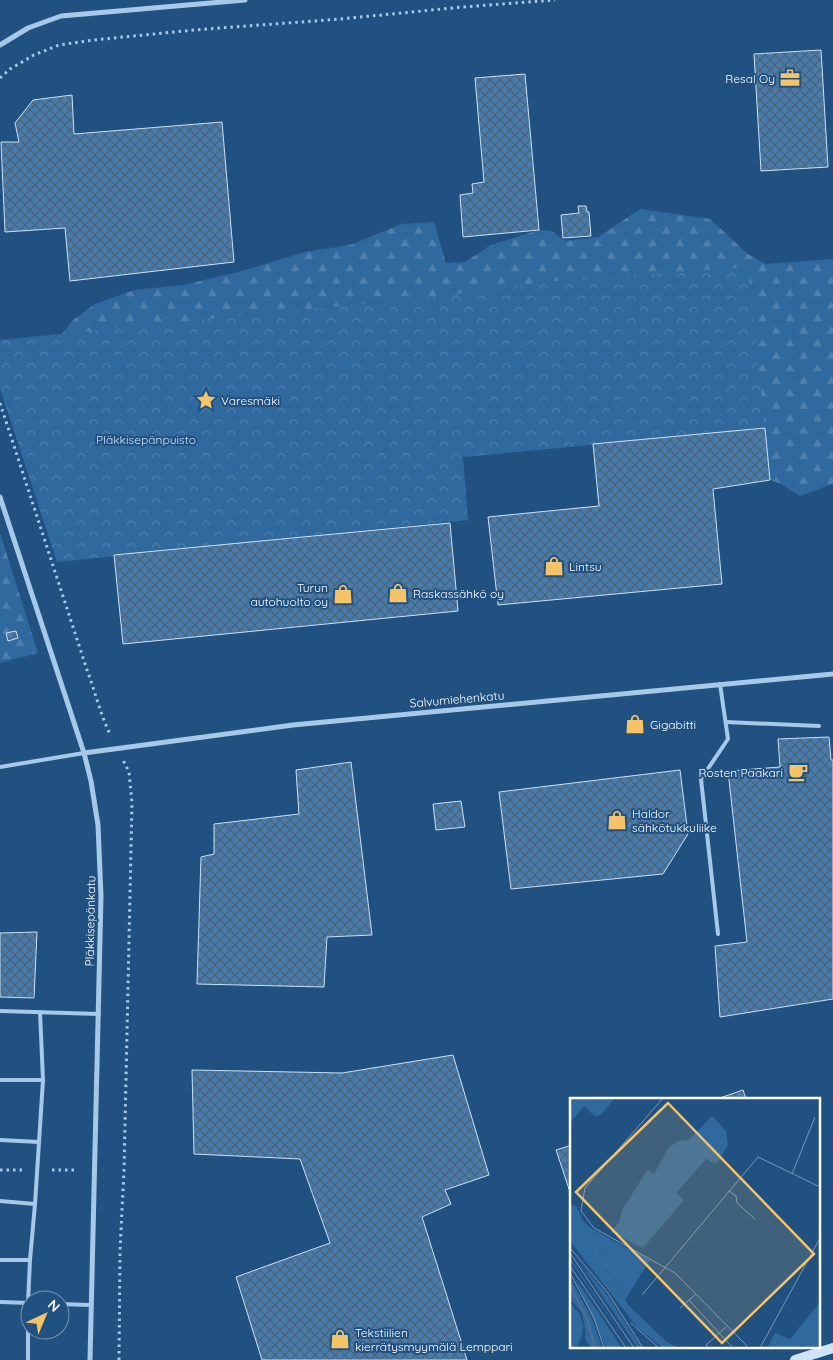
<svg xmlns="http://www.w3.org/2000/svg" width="833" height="1360" font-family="Quicksand,sans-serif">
<defs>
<pattern id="forest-firs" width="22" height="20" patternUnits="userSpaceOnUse" patternTransform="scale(1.25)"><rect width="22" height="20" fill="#30699e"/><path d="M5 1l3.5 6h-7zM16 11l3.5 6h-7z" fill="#4f80ad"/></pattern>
<pattern id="park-crowns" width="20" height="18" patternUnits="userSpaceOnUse" patternTransform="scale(1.25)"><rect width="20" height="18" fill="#30699e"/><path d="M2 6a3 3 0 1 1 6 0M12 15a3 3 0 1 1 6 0" fill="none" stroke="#4f80ad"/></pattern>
<pattern id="building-cross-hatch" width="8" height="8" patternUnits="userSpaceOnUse" patternTransform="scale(1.25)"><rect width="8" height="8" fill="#497bab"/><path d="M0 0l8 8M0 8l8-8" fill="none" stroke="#4a647c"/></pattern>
</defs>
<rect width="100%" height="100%" fill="#205181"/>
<g fill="url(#forest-firs)">
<path d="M640 209 710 219 748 254 766 264 833 259V484L800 496 779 483 770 480 765 428 463 457 62 334 73 320 95 304 134 290 183 285 242 271 305 252 350 245 402 224 434 222 446 263 465 262 491 245 539 230 551 231 565 241 598 237Z"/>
<path d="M0 533 38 653 0 663Z"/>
</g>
<path fill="url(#park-crowns)" d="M748 267 765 428 463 457 468 520 57 562 0 389V340L450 295 543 282Z"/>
<g fill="url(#building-cross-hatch)" stroke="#cbe1f6">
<path d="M821 50 828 167 761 171 754 54Z"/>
<path d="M525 74 539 230 463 237 460 195 473 193 472 184 484 182 475 78Z"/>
<path d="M72 95 74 134 222 122 234 262 70 281 65 228 5 232 1 142H19L15 123 33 100Z"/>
<path d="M578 206H586L587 212H589L591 236 563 238 561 215 579 213Z"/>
<path d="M765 428 770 480 713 489 722 584 498 605 488 517 599 506 593 444Z"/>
<path d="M450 523 458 611 123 644 114 555Z"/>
<path d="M16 631 18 638 8 641 6 633Z"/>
<path d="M829 737 831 760H833V999L720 1017 715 946 747 942 728 771 780 767 778 739Z"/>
<path d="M351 762 372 935 327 937 324 987 197 984 201 857 214 854V824L299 814 296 770Z"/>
<path d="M680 770 688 834 663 874 511 889 499 792Z"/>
<path d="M461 801 465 827 436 830 433 804Z"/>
<path d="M37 932 34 998 0 997V933Z"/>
<path d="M453 1055 489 1175 445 1190 451 1204 422 1217 467 1360H262L236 1277 330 1243 300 1159 194 1154 192 1070 342 1073Z"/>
<path d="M743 1090 746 1099H717Z"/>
<path d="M572 1145V1198L556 1150Z"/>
</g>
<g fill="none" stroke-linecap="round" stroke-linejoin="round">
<g stroke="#a7c9e8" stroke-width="3" stroke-dasharray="2.5 4" stroke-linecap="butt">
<path d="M0 78 10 69 34 55 59 45 94 40 194 30 340 19 463 7 555 0"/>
<path d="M0 403 88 673C96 694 101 717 111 736"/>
<path d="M0 1170H23"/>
<path d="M52 1170H75"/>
<path d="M119 1360 120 1250 124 1171 132 803 129 772 123 760"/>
</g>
<g stroke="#a7c9e8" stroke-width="4">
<path d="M726 722 819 726"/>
<path d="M0 767 84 753"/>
<path d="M718 934 701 779 728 739 720 684"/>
<path d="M0 1011 99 1014"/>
<path d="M0 1080H43"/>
<path d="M0 1140 39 1142"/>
<path d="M0 1201 35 1204"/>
<path d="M0 1260H30"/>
<path d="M0 1302 30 1303"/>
<path d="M60 1304 91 1305"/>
<path d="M28 1360V1303L30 1260 35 1204 43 1080 40 1012"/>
</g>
<g stroke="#a7c9e8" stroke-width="5">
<path d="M0 45 28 28 61 16 245 0"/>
<path d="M0 497 84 753 91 781 98 825 101 896 90 1360"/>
<path d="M84 753 293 725 833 674"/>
</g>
<path stroke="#d1e4f7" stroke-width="10" d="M795 1360 833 1348"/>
</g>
<defs>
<symbol id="office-bare" viewBox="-9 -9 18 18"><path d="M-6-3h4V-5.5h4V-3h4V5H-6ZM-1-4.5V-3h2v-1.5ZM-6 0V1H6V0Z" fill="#f5c368" stroke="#205181" stroke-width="2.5" paint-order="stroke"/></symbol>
<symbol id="sight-bare" viewBox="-9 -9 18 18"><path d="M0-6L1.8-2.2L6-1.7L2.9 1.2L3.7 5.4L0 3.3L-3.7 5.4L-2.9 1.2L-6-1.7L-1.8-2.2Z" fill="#f5c368" stroke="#205181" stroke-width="2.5" paint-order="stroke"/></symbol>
<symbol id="shop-bare" viewBox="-9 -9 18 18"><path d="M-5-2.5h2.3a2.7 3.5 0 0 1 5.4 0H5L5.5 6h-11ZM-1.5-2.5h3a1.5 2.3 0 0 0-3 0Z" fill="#f5c368" stroke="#205181" stroke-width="2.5" paint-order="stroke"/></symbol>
<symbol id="cafe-bare" viewBox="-9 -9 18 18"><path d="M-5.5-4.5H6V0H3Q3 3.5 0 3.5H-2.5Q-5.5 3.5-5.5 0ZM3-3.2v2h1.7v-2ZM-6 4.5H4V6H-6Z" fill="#f5c368" stroke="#205181" stroke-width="2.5" paint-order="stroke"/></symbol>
</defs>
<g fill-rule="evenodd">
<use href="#office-bare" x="776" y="64" width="28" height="28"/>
<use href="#sight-bare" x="192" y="386" width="28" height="28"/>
<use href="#shop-bare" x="540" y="552" width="28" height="28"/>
<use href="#shop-bare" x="384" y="579" width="28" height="28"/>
<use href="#shop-bare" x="329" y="580" width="28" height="28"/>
<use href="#shop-bare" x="621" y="710" width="28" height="28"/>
<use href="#cafe-bare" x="784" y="758" width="28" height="28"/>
<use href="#shop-bare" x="603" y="806" width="28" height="28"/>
<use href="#shop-bare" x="326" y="1325" width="28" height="28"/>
</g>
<g text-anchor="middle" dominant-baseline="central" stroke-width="4" stroke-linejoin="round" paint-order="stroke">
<g font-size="12" fill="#fff" stroke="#205181" text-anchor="start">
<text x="775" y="78" text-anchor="end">Resal Oy</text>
<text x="221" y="400">Varesmäki</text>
<text x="569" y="566">Lintsu</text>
<text x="328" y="587" text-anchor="end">Turun<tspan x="328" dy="14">autohuolto oy</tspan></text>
<text x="413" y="593">Raskassähkö oy</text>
<text x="650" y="724">Gigabitti</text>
<text x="783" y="772" text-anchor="end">Rosten Paakari</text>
<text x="632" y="813">Haldor<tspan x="632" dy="14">sähkötukkuliike</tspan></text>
<text x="355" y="1332">Tekstiilien<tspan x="355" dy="14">kierrätysmyymälä Lemppari</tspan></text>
</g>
<g font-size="12" fill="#cbe1f6" stroke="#205181">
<text x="146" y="439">Pläkkisepänpuisto</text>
</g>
<g font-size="12" fill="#fff" stroke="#205181">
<text transform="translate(457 699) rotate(-5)">Salvumiehenkatu</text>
<text transform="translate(90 921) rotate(-89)">Pläkkisepänkatu</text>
</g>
</g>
<g transform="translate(570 1098)">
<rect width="250" height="250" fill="#205181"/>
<path d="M0 107 6 108 13 123 21 130 40 141 29 155 37 173 59 208 97 244 109 250H93L67 229 0 143ZM0 160 61 250 0 163ZM10 165 36 195 71 250H68ZM0 179 22 221 32 250H21L15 241V230H18L5 194 0 197ZM5 180 52 250H36Z" fill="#30699e"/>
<path d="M0 0H45L31 17 25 18 14 8 0 25ZM142 18 156 33 158 47 148 64 143 65 136 60 106 95 49 125 52 112 75 76 78 72 84 76 99 49 108 43 119 42ZM40 141 80 162 55 202 31 163 29 155ZM2 194 15 210 21 226 18 230H15L12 215 0 201Z" fill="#30699e"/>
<path d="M118 44 137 60 106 95 114 102 73 150 41 134ZM250 204V250H197L205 235 220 241ZM0 205 10 216 13 227 12 238 6 250H0Z" fill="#30699e"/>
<path fill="none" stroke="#4d7094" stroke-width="2.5" d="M0 187 17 221 25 250"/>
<path fill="none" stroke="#7997b3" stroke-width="1" d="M93 0 15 90 11 113 24 130 105 175 179 250M222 76 245 19M159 93 166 98 167 105 185 121M0 150 38 195 73 250M0 155 64 250M0 168 56 250M0 175 24 220 34 250M72 197 188 59 250 89M119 202 163 250M110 210 126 196M61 225 89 250M139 250 136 247 156 229M190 250 250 140"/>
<path fill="#f5c368" fill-opacity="0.15" stroke="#f5c368" stroke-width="2.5" d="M98 5 244 156 152 245 6 94Z"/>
<rect width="250" height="250" fill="none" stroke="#fff" stroke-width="2.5"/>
</g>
<g transform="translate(45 1315) rotate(44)"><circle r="24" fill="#205181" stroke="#7997b3"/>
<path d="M0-4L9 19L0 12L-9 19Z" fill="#f5c368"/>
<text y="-8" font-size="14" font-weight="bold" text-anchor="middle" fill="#ffffff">N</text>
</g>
</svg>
